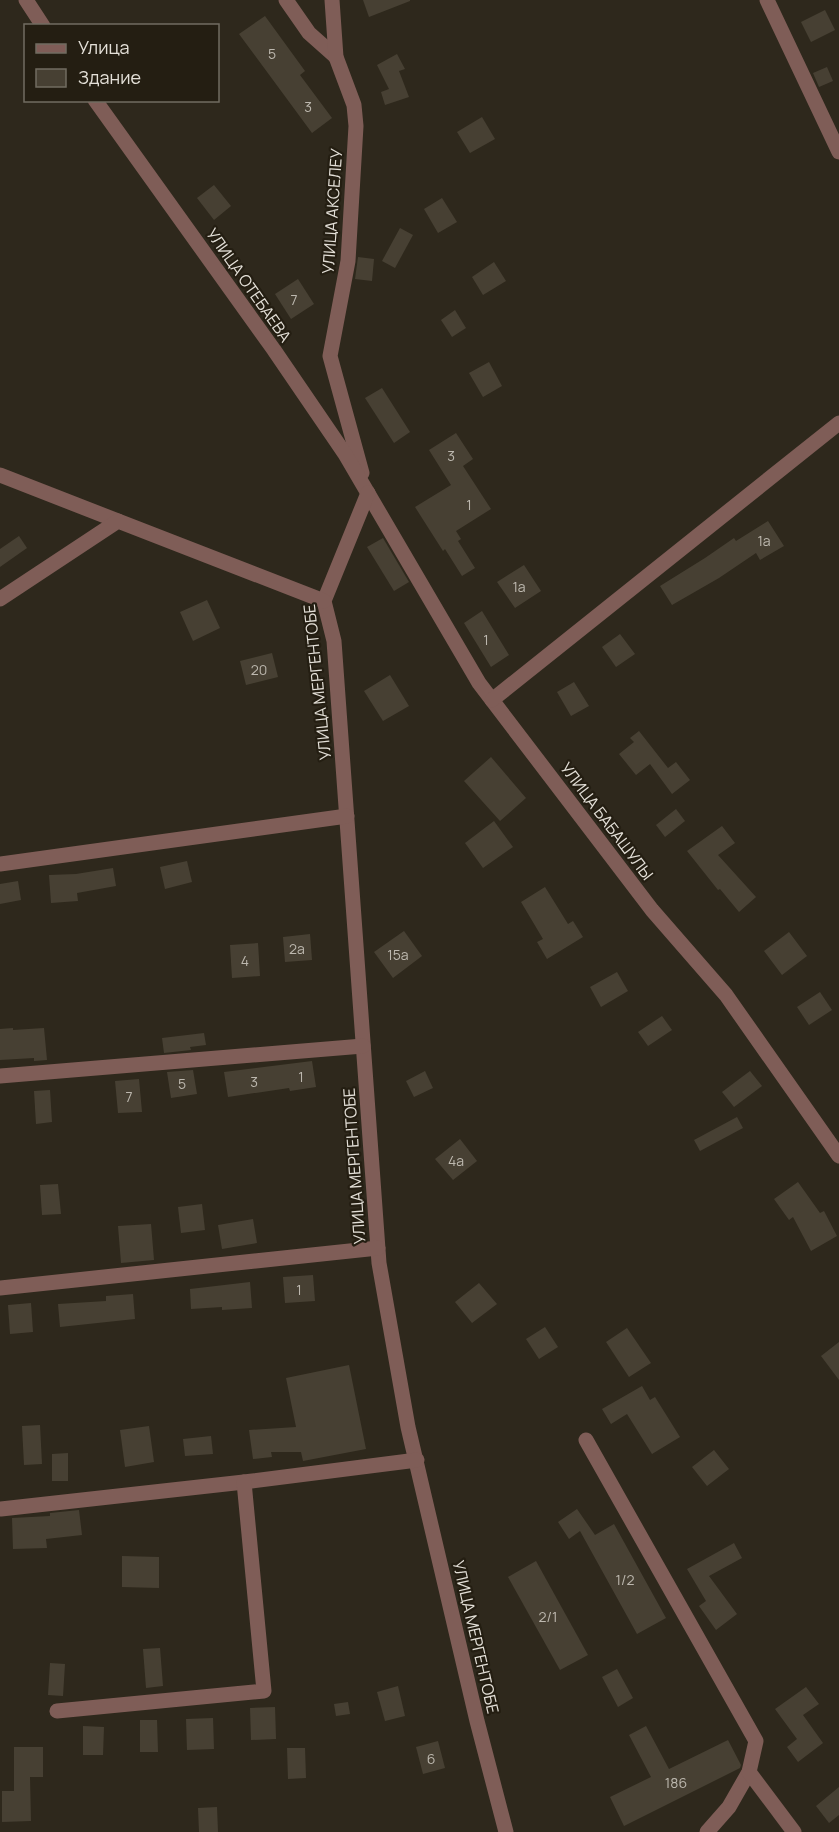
<svg xmlns="http://www.w3.org/2000/svg" width="839" height="1832" font-family="Manrope,sans-serif">
<rect width="100%" height="100%" fill="#2e281c"/>
<g fill="#474033">
<path d="M363 0H410V1L369 17Z"/>
<path d="M825 10 835 30 811 42 801 22Z"/>
<path d="M265 16 305 71 300 75 332 118 312 133 239 34Z"/>
<path d="M397 54 405 69 399 71 409 97 385 105 381 92 389 89 377 65Z"/>
<path d="M827 67 833 81 819 87 813 73Z"/>
<path d="M482 117 495 139 470 153 457 132Z"/>
<path d="M214 185 231 206 214 220 197 198Z"/>
<path d="M442 198 457 222 438 233 424 209Z"/>
<path d="M400 228 413 235 395 268 382 261Z"/>
<path d="M358 257 374 259 372 281 355 279Z"/>
<path d="M494 262 506 281 483 295 472 277Z"/>
<path d="M298 279 314 304 291 319 275 294Z"/>
<path d="M455 310 466 328 452 337 441 320Z"/>
<path d="M489 362 502 386 483 397 469 373Z"/>
<path d="M382 388 410 432 394 443 365 398Z"/>
<path d="M456 433 473 459 463 466 491 509 456 531 461 539 458 541 475 568 462 576 445 549 443 551 415 507 451 485 429 450Z"/>
<path d="M768 521 784 546 760 560 756 553 719 578 672 605 660 586 705 558 734 538 736 541Z"/>
<path d="M19 536 27 548 0 567V549Z"/>
<path d="M383 538 409 582 394 591 367 547Z"/>
<path d="M524 565 541 591 515 608 497 582Z"/>
<path d="M207 600 220 628 193 641 180 612Z"/>
<path d="M482 611 509 655 491 667 464 623Z"/>
<path d="M620 634 635 654 616 667 602 647Z"/>
<path d="M272 653 278 677 246 685 240 661Z"/>
<path d="M390 675 409 706 383 721 364 691Z"/>
<path d="M574 682 589 706 571 716 557 692Z"/>
<path d="M639 731 668 768 676 762 690 780 672 794 650 764 636 775 619 754 634 742 630 738Z"/>
<path d="M491 757 526 798 500 821 464 781Z"/>
<path d="M676 809 685 821 665 837 656 825Z"/>
<path d="M494 821 513 847 483 868 465 843Z"/>
<path d="M722 826 735 843 718 855 756 897 739 912 720 889 718 890 687 851Z"/>
<path d="M187 861 192 882 165 889 160 867Z"/>
<path d="M113 868 116 886 77 893 78 901 51 903 49 875 76 874Z"/>
<path d="M18 881 21 900 0 904V884Z"/>
<path d="M545 887 568 924 573 921 583 937 547 959 537 942 543 939 521 902Z"/>
<path d="M404 931 422 956 393 978 374 952Z"/>
<path d="M789 932 807 956 782 975 764 951Z"/>
<path d="M310 934 312 960 285 962 283 937Z"/>
<path d="M258 943 260 976 232 978 230 945Z"/>
<path d="M617 972 628 991 601 1007 590 987Z"/>
<path d="M820 992 832 1010 809 1025 797 1007Z"/>
<path d="M662 1016 672 1030 648 1046 638 1032Z"/>
<path d="M13 1028V1030L44 1028 47 1060 34 1061V1058L0 1060V1029Z"/>
<path d="M204 1033 206 1045 190 1047 191 1050 164 1053 162 1038Z"/>
<path d="M312 1061 316 1087 290 1091 289 1088 228 1097 224 1072Z"/>
<path d="M193 1070 197 1094 171 1098 167 1072Z"/>
<path d="M425 1071 433 1088 414 1097 406 1081Z"/>
<path d="M750 1071 762 1086 734 1107 722 1092Z"/>
<path d="M139 1079 142 1112 118 1113 115 1081Z"/>
<path d="M50 1090 52 1122 36 1124 34 1091Z"/>
<path d="M737 1117 743 1128 700 1151 694 1140Z"/>
<path d="M460 1139 477 1161 453 1180 435 1159Z"/>
<path d="M798 1182 820 1213 824 1211 837 1236 811 1251 793 1217 789 1220 774 1199Z"/>
<path d="M58 1184 61 1214 42 1215 40 1185Z"/>
<path d="M202 1204 205 1230 181 1233 178 1207Z"/>
<path d="M253 1219 257 1243 222 1249 218 1225Z"/>
<path d="M151 1224 154 1260 121 1263 118 1226Z"/>
<path d="M313 1275 315 1301 285 1303 283 1277Z"/>
<path d="M250 1282 252 1308 222 1310V1307L191 1309 190 1289Z"/>
<path d="M479 1283 497 1304 472 1323 455 1302Z"/>
<path d="M133 1294 135 1319 60 1327 58 1304 106 1301V1296Z"/>
<path d="M31 1303 33 1332 10 1334 8 1305Z"/>
<path d="M545 1327 558 1347 539 1359 526 1339Z"/>
<path d="M627 1328 651 1363 629 1377 606 1342Z"/>
<path d="M839 1342V1380L821 1356Z"/>
<path d="M349 1365 366 1449 303 1461 301 1452H271L272 1457 253 1459 249 1430 296 1427 286 1378Z"/>
<path d="M642 1386 650 1400 655 1397 680 1437 652 1454 627 1414 611 1424 602 1409Z"/>
<path d="M40 1425 42 1464 24 1465 22 1426Z"/>
<path d="M149 1426 154 1462 125 1467 120 1430Z"/>
<path d="M211 1436 213 1454 185 1456 183 1439Z"/>
<path d="M714 1450 729 1469 707 1486 692 1467Z"/>
<path d="M68 1453V1481H52V1454Z"/>
<path d="M577 1509 595 1535 614 1524 666 1618 637 1634 580 1531 569 1539 558 1522Z"/>
<path d="M79 1510 82 1535 46 1539 47 1548 13 1549 12 1518 50 1516V1513Z"/>
<path d="M734 1543 742 1558 709 1576 737 1614 716 1630 699 1606 706 1601 687 1569Z"/>
<path d="M122 1556 159 1557V1588L122 1587Z"/>
<path d="M536 1561 588 1655 560 1670 508 1577Z"/>
<path d="M160 1648 163 1686 146 1688 143 1649Z"/>
<path d="M50 1663 65 1664 63 1696 48 1695Z"/>
<path d="M617 1669 633 1698 618 1707 602 1677Z"/>
<path d="M398 1686 405 1716 385 1721 377 1692Z"/>
<path d="M806 1687 819 1704 803 1715 823 1743 798 1762 787 1747 797 1739 775 1709Z"/>
<path d="M348 1702 350 1714 336 1716 334 1704Z"/>
<path d="M275 1707 276 1739 251 1740 250 1708Z"/>
<path d="M213 1718 214 1749 187 1750 186 1719Z"/>
<path d="M140 1720H157L158 1752H140Z"/>
<path d="M83 1726 104 1727 103 1755H83Z"/>
<path d="M646 1726 669 1769 728 1740 741 1765 740 1768 624 1826 610 1797 651 1777 629 1735Z"/>
<path d="M438 1741 445 1768 423 1774 416 1747Z"/>
<path d="M14 1747H43V1777H30L31 1821 2 1822V1791H14Z"/>
<path d="M287 1748H305L306 1778 288 1779Z"/>
<path d="M839 1787V1815L829 1823 816 1806Z"/>
<path d="M217 1807 218 1832H199L198 1808Z"/>
</g>
<g fill="none" stroke-linecap="round" stroke-linejoin="round">
<g stroke="#7f5d57" stroke-width="15">
<path d="M26 0 43 26"/>
<path d="M286 0 309 33 336 57"/>
<path d="M332 0 336 57 354 105 356 126 348 261 330 356 362 473"/>
<path d="M767 0 839 152"/>
<path d="M95 100 274 350 345 454 479 683 652 910 726 995 839 1156"/>
<path d="M0 475 118 521"/>
<path d="M368 493 324 601 334 641 379 1263 408 1427 477 1721 506 1832"/>
<path d="M0 599 118 521 324 601"/>
<path d="M492 700 839 423"/>
<path d="M0 864 347 816"/>
<path d="M0 1076 363 1046"/>
<path d="M0 1288 378 1248"/>
<path d="M586 1440 756 1741 749 1772 729 1807 707 1832"/>
<path d="M1 1509 244 1482 417 1460"/>
<path d="M57 1711 264 1691 244 1482"/>
<path d="M749 1772 794 1832"/>
</g>
</g>
<g text-anchor="middle" dominant-baseline="central" stroke-width="4.5" stroke-linejoin="round" paint-order="stroke">
<g font-size="14" fill="#bdb8af">
<text x="272" y="53">5</text>
<text x="308" y="106">3</text>
<text x="294" y="299">7</text>
<text x="451" y="455">3</text>
<text x="469" y="504">1</text>
<text x="764" y="540">1а</text>
<text x="519" y="586">1а</text>
<text x="486" y="639">1</text>
<text x="259" y="669">20</text>
<text x="297" y="948">2а</text>
<text x="398" y="954">15а</text>
<text x="245" y="960">4</text>
<text x="301" y="1076">1</text>
<text x="254" y="1081">3</text>
<text x="182" y="1083">5</text>
<text x="129" y="1096">7</text>
<text x="456" y="1160">4а</text>
<text x="299" y="1289">1</text>
<text x="625" y="1579">1/2</text>
<text x="548" y="1616">2/1</text>
<text x="431" y="1758">6</text>
<text x="676" y="1782">186</text>
</g>
<g font-size="16" fill="#e4e0d8" stroke="#241e12">
<text transform="translate(332 211) rotate(-86)">УЛИЦА АКСЕЛЕУ</text>
<text transform="translate(249 285) rotate(55)">УЛИЦА ОТЕБАЕВА</text>
<text transform="translate(317 682) rotate(-96)">УЛИЦА МЕРГЕНТОБЕ</text>
<text transform="translate(607 821) rotate(53)">УЛИЦА БАБАШУЛЫ</text>
<text transform="translate(354 1166) rotate(-94)">УЛИЦА МЕРГЕНТОБЕ</text>
<text transform="translate(476 1637) rotate(77)">УЛИЦА МЕРГЕНТОБЕ</text>
</g>
</g>
<rect x="24" y="24" width="195" height="78" fill="#241e12" stroke="#716c61" stroke-width="1.5"/>
<rect x="36" y="44" width="30" height="9" fill="#7f5d57" stroke="#716c61" stroke-width="1.5"/>
<text x="78" y="54" font-size="18" fill="#e4e0d8">Улица</text>
<rect x="36" y="69" width="30" height="18" fill="#474033" stroke="#716c61" stroke-width="1.5"/>
<text x="78" y="84" font-size="18" fill="#e4e0d8">Здание</text>
</svg>
